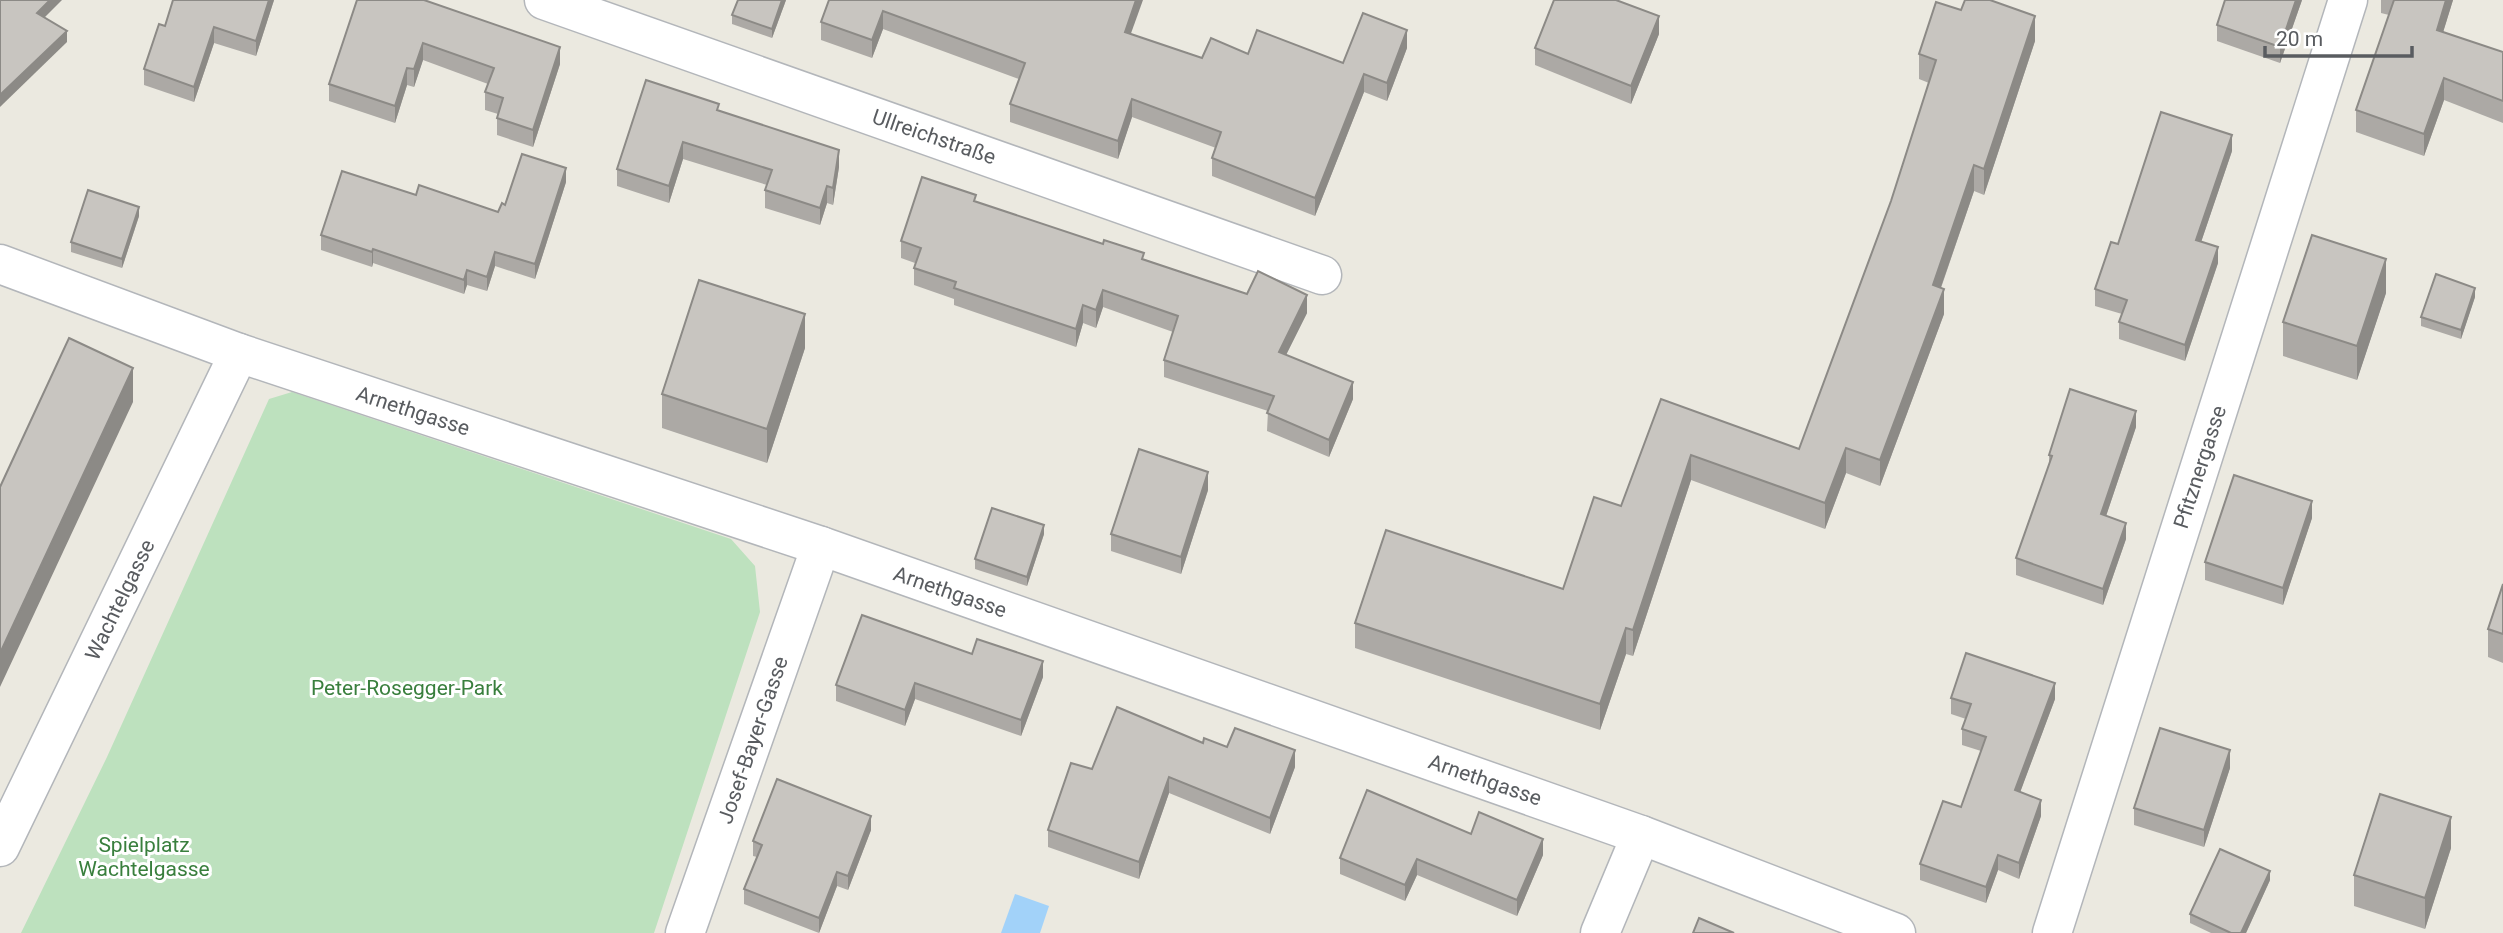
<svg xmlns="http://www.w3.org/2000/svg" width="2503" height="933" font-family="Roboto,sans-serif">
<rect width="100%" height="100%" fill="#ebe9e0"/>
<path fill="#bde1be" d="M292 392 731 539 755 566 760 612 654 933H21L107 757 269 399Z"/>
<path fill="#a2d2f9" d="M1015 894 1049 906 1040 933H1001Z"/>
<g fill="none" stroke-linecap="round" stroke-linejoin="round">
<defs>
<g id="street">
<path d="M544 0 1322 275"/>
<path d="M0 264 239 353 821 546 1641 835 1896 933"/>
<path d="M0 847 239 353"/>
<path d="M685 933 821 546"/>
<path d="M1600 933 1641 835"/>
<path d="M2052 933 2348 0"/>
</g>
</defs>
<use href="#street" stroke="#b3b6ba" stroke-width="41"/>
<use href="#street" stroke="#fff" stroke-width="38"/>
</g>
<g fill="#aca9a5">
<path d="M274 0 256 56 214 43 194 102 144 85V69L165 26Z"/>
<path d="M357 0 560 64 533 147 497 135V118L498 114 485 110V92L488 84 423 60 414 87 407 85 395 123 329 101V84Z"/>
<path d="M786 0 772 38 732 24V15Z"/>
<path d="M829 0 1131 34 1202 58 1248 54 1343 63 1407 48 1387 101 1364 92 1315 216 1212 176V158L1216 148 1132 117 1118 159 1010 122V104L1019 79 883 29 872 58 821 40V22Z"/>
<path d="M2302 0 2280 63 2217 41V25Z"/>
<path d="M2381 0H2453L2443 32 2503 52V123L2444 100 2424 156 2356 132V110L2389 15 2381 13Z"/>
<path d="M1961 10 2035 41 1984 195 1974 191 1941 288 1944 314 1880 486 1846 473 1825 529 1691 480 1633 656 1626 654 1600 730 1355 648V623L1563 589 1621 506 1661 399 1799 449 1891 201 1929 83 1919 79V54Z"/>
<path d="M1659 34 1631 104 1535 65V48Z"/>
<path d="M719 110 839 167 833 205 827 203 820 225 765 208V190L767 185 683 159 669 203 617 186V169Z"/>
<path d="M2232 151 2201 242 2218 263 2185 361 2119 339V322L2122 314 2095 306V289L2118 244Z"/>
<path d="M566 182 535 279 495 266 487 291 467 285 464 294 373 263 372 267 321 250V235L416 195 498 212 505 205Z"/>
<path d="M976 202 1247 294 1307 313 1286 355 1353 399 1329 457 1267 431 1268 411 1164 377V360L1173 332 1103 307 1096 328 1083 323 1076 347 954 305V299L914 285V268L915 263 901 258V241Z"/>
<path d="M139 216 122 268 71 252V242Z"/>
<path d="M2386 293 2357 380 2283 356V322Z"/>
<path d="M2475 297 2461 339 2421 326V317Z"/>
<path d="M805 348 767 463 662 428V394Z"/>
<path d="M2136 427 2106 516 2126 539 2103 605 2016 575V558L2049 466V455Z"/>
<path d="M1208 490 1181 574 1111 551V534Z"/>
<path d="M2312 518 2283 605 2205 580V562Z"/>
<path d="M1044 534 1027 586 975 569V559Z"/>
<path d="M2503 584V663L2488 657V629Z"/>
<path d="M972 654 1043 677 1021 736 915 699 905 726 836 701V685Z"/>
<path d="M1951 698 2055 699 2020 792 2041 816 2019 879 1998 870 1986 903 1920 880V864L1961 807 1981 751 1962 745V729L1966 719 1951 714Z"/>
<path d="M1227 747 1295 767 1270 834 1169 793 1139 879 1048 847V830L1092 769Z"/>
<path d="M2230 768 2204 847 2134 825V808Z"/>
<path d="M871 830 848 890 837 886 819 933 744 904V889L757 857 753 856V841Z"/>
<path d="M1471 834 1543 855 1517 916 1417 875 1405 901 1340 874V858Z"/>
<path d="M2451 848 2425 929 2354 906V875Z"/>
<path d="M2270 880 2246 933H2211L2190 923V914Z"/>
</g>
<g fill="#8c8a86">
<path d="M50 0H62L37 25V13Z"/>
<path d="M269 0H274L256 56V41Z"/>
<path d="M782 0H786L772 38V29Z"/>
<path d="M1136 0H1143L1125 50V32Z"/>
<path d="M2296 0H2302L2280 63V47Z"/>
<path d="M2446 0H2453L2437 52V30Z"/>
<path d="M883 11V29L872 58V40Z"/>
<path d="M1659 16V34L1631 104V86Z"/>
<path d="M2035 16V41L1984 195V169Z"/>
<path d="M214 27V43L194 102V87Z"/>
<path d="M1407 30V48L1387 101V83Z"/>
<path d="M67 31V42L0 107V95Z"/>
<path d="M423 43V60L414 87V69Z"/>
<path d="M560 47V64L533 147V130Z"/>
<path d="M407 68V85L395 123V106Z"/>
<path d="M1364 74V92L1315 216V198Z"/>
<path d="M2444 78V100L2424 156V134Z"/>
<path d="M1132 99V117L1118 159V141Z"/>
<path d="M2232 135V151L2196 257V240Z"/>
<path d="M683 142V159L669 203V186Z"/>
<path d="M839 150V167L833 205V188Z"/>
<path d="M1974 165V191L1933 310V285Z"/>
<path d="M566 168V182L535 279V264Z"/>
<path d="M827 186V203L820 225V208Z"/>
<path d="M139 207V216L122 268V259Z"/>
<path d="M2218 247V263L2185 361V345Z"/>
<path d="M373 249V263L372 267V252Z"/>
<path d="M495 252V266L487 291V277Z"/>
<path d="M2386 259V293L2357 380V346Z"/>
<path d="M467 270V285L464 294V280Z"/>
<path d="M2475 288V297L2461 339V330Z"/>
<path d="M1944 289V314L1880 486V460Z"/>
<path d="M1103 290V307L1096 328V310Z"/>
<path d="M1307 295V313L1279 369V352Z"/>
<path d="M1083 305V323L1076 347V329Z"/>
<path d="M805 314V348L767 463V429Z"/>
<path d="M133 368V402L0 687V653Z"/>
<path d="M1353 382V399L1329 457V440Z"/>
<path d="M2136 411V427L2101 531V514Z"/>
<path d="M1846 448V473L1825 529V503Z"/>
<path d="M1691 455V480L1633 656V630Z"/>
<path d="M1208 472V490L1181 574V557Z"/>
<path d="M2312 501V518L2283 605V588Z"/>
<path d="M2126 523V539L2103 605V589Z"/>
<path d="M1044 525V534L1027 586V577Z"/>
<path d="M1626 628V654L1600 730V704Z"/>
<path d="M1043 661V677L1021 736V720Z"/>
<path d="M915 683V699L905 726V710Z"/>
<path d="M2055 683V699L2015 806V790Z"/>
<path d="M1295 750V767L1270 834V818Z"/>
<path d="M2230 750V768L2204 847V830Z"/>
<path d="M1169 777V793L1139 879V862Z"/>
<path d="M2041 800V816L2019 879V863Z"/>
<path d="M871 816V830L848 890V876Z"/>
<path d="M2451 817V848L2425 929V898Z"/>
<path d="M1543 839V855L1517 916V900Z"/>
<path d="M1998 855V870L1986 903V887Z"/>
<path d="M1417 859V875L1405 901V885Z"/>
<path d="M2270 871V880L2246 933H2241Z"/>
<path d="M837 872V886L819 933V918Z"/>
</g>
<g fill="#c8c5c0" stroke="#8c8a86" stroke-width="2">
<path d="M0 0H50L37 13 67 31 0 95Z"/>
<path d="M173 0H269L256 41 214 27 194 87 144 69 159 24 165 26Z"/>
<path d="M357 0H424L560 47 533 130 497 118 503 98 485 92 494 68 423 43 414 69 407 68 395 106 329 84Z"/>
<path d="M738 0H782L772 29 732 15Z"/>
<path d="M829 0H1136L1125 32 1202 58 1211 38 1248 54 1257 30 1343 63 1363 13 1407 30 1387 83 1364 74 1315 198 1212 158 1221 132 1132 99 1118 141 1010 104 1025 63 883 11 872 40 821 22Z"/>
<path d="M1554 0H1616L1659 16 1631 86 1535 48Z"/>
<path d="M1965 0H1990L2035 16 1984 169 1974 165 1933 285 1944 289 1880 460 1846 448 1825 503 1691 455 1633 630 1626 628 1600 704 1355 623 1386 530 1563 589 1594 497 1621 506 1661 399 1799 449 1891 201 1936 60 1919 54 1936 2 1961 10Z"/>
<path d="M2225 0H2296L2280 47 2217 25Z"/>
<path d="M2394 0H2446L2437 30 2503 52V101L2444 78 2424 134 2356 110Z"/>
<path d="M646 80 719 104 717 110 839 150 833 188 827 186 820 208 765 190 772 170 683 142 669 186 617 169Z"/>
<path d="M2161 112 2232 135 2196 240 2218 247 2185 345 2119 322 2127 300 2095 289 2111 242 2118 244Z"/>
<path d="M522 154 566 168 535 264 495 252 487 277 467 270 464 280 373 249 372 252 321 235 342 171 416 195 419 185 498 212 502 203 505 205Z"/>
<path d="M922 177 976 195 974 201 1103 244 1104 240 1144 253 1142 259 1247 294 1258 271 1307 295 1279 352 1353 382 1329 440 1267 413 1274 396 1164 360 1178 316 1103 290 1096 310 1083 305 1076 329 954 288 956 282 914 268 921 248 901 241Z"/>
<path d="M88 190 139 207 122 259 71 242Z"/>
<path d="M2312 235 2386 259 2357 346 2283 322Z"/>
<path d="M2436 274 2475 288 2461 330 2421 317Z"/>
<path d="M699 280 805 314 767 429 662 394Z"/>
<path d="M69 338 133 368 0 653V487Z"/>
<path d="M2070 389 2136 411 2101 514 2126 523 2103 589 2016 558 2052 456 2049 455Z"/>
<path d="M1139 449 1208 472 1181 557 1111 534Z"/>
<path d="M2234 475 2312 501 2283 588 2205 562Z"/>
<path d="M992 508 1044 525 1027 577 975 559Z"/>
<path d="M2503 584V634L2488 629Z"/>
<path d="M862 615 972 654 977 639 1043 661 1021 720 915 683 905 710 836 685Z"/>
<path d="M1966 653 2055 683 2015 790 2041 800 2019 863 1998 855 1986 887 1920 864 1943 801 1961 807 1986 737 1962 729 1971 704 1951 698Z"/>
<path d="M1117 707 1203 743 1204 738 1227 747 1235 728 1295 750 1270 818 1169 777 1139 862 1048 830 1071 763 1092 769Z"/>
<path d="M2160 728 2230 750 2204 830 2134 808Z"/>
<path d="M777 779 871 816 848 876 837 872 819 918 744 889 762 845 753 841Z"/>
<path d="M1367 790 1471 834 1479 812 1543 839 1517 900 1417 859 1405 885 1340 858Z"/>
<path d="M2380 794 2451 817 2425 898 2354 875Z"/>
<path d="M2220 849 2270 871 2241 933H2231L2190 914Z"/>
<path d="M1699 918 1734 933H1693Z"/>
</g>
<g text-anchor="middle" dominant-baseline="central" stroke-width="6" stroke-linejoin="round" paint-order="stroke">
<g font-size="21" fill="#595c60" stroke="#fff">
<text transform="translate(934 137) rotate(19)">Ullreichstraße</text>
<text transform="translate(413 411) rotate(18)">Arnethgasse</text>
<text transform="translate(2200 467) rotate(-72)">Pfitznergasse</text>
<text transform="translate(950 592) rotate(19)">Arnethgasse</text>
<text transform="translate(120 600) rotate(-64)">Wachtelgasse</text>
<text transform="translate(753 740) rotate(-71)">Josef-Bayer-Gasse</text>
<text transform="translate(1485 780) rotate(19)">Arnethgasse</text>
</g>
<g font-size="21" fill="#397f3d" stroke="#fff">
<text x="407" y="688">Peter-Rosegger-Park</text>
<text x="144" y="845">Spielplatz<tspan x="144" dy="24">Wachtelgasse</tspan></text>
</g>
</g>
<path d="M2265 46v10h147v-10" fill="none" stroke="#595c60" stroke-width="3.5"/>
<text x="2276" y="46" font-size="21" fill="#595c60" stroke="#ffffff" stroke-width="5" paint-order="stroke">20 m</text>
</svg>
